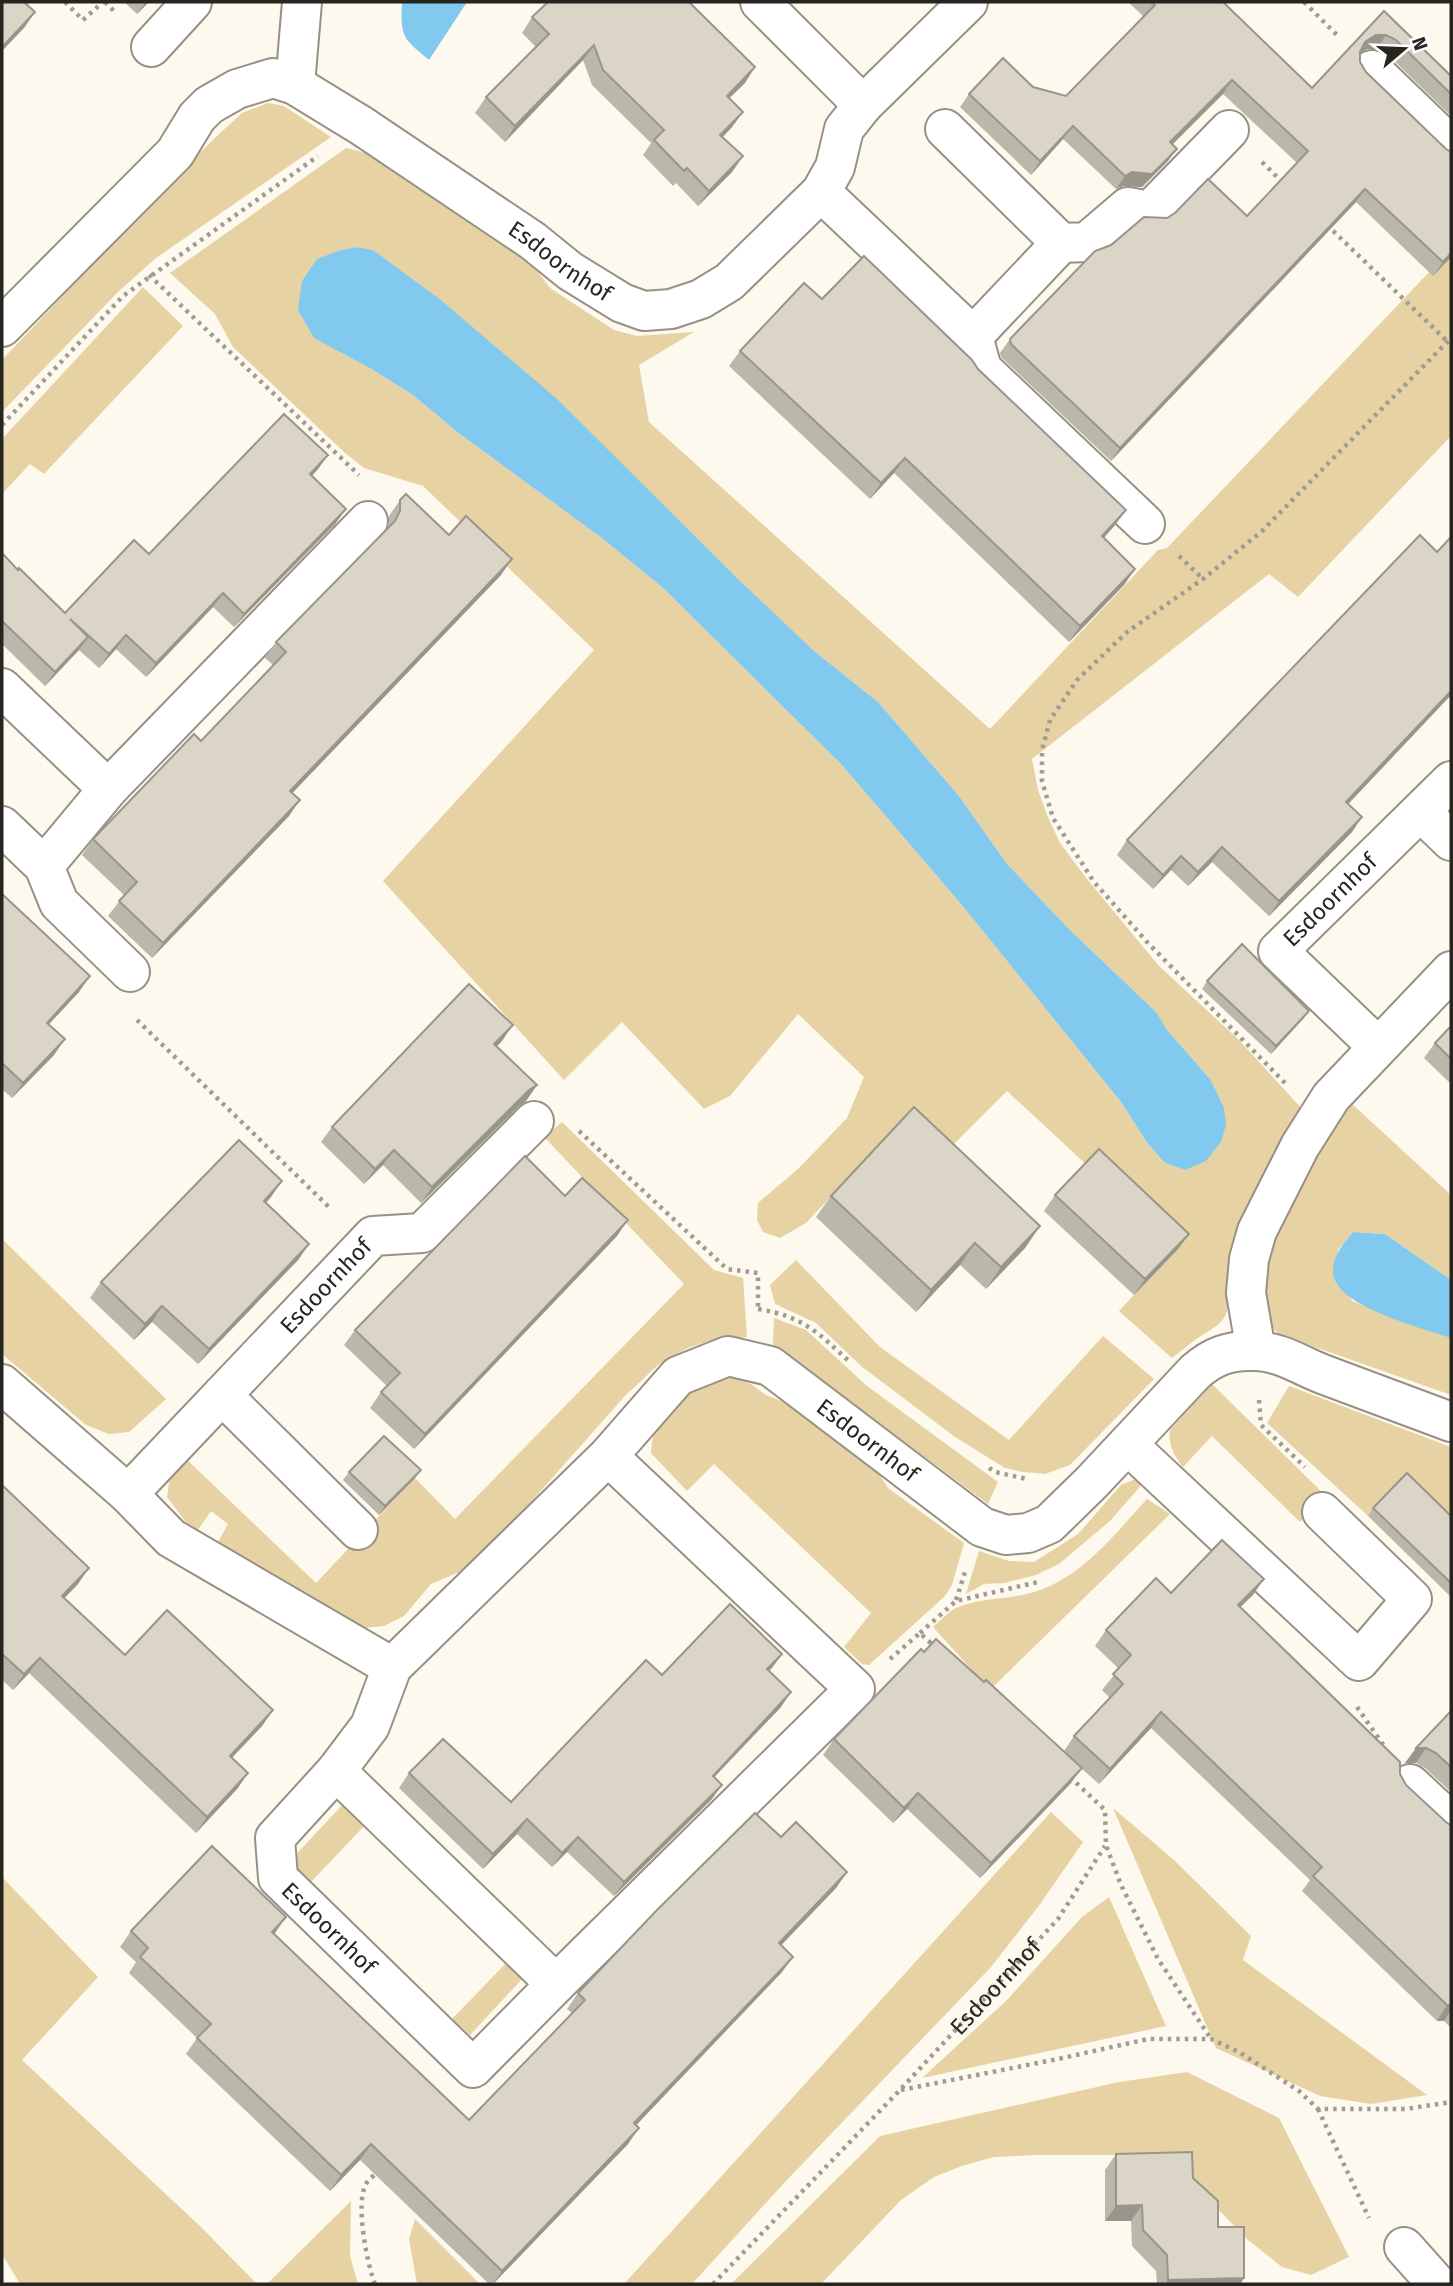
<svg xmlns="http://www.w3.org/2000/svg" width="1453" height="2286" font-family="'Fira Sans',sans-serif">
<rect width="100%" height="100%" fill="#fef9ee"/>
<g fill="#e7d2a3" fill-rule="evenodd">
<path d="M268 103 284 106 331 137 156 258 118 292 2 412V360L177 175 217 136 242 113Z"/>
<path d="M346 148 391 159 522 250 550 288 614 330 637 336 694 332 639 365 649 422 990 729 1158 550 1167 548 1451 249V436L1298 597 1269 574 1032 759 1038 790 1048 817 1060 843 1087 879 1159 966 1238 1039 1304 1111 1231 1299C1225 1326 1215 1326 1195 1340 1187 1346 1180 1352 1172 1358L1119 1311 1177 1249 1007 1091 938 1160 899 1125 806 1223 780 1238 763 1232 757 1220 758 1203 798 1169 847 1118 864 1077 798 1014 730 1096 704 1109 622 1022 564 1080 383 881 594 650 423 486 364 468 345 453 233 347 215 314 170 273ZM357 247 373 250 814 651 878 702 959 796 1007 864 1070 930 1156 1012 1168 1031 1210 1079 1185 1170 1165 1163 1148 1144 1121 1102 961 904 841 764 663 588 603 539 456 431 413 395 370 368 341 250Z"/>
<path d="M143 287 183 326 44 474 30 464 2 494V439Z"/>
<path d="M1351 1103 1451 1195V1280L1385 1234 1353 1232 1338 1250 1352 1301 1451 1338V1395L1278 1334 1267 1321 1263 1305 1270 1241 1326 1135Z"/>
<path d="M562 1122 714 1270 743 1278 747 1337 709 1341 688 1348 659 1364 625 1396 474 1566 431 1584 404 1616 384 1626 355 1629 218 1542 228 1524 211 1511 198 1530 185 1521 167 1497 171 1469 183 1456 316 1583 415 1478 455 1519 684 1284 544 1137Z"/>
<path d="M2 1239 166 1399 129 1432 109 1434 86 1425 2 1354Z"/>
<path d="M796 1260 880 1347 1009 1440 1103 1336 1154 1379 1070 1465 1045 1474 1023 1472 1005 1468 955 1437 861 1366 816 1323 775 1304 770 1285Z"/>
<path d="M774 1318 806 1330 867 1386 998 1482 988 1504 773 1344Z"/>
<path d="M721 1378H736L751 1384 766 1395 811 1413 869 1458 888 1488 964 1543 952 1585 945 1596 869 1665 862 1664 844 1647 871 1613 714 1464 687 1491 651 1453C652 1442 653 1429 659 1419 669 1404 704 1384 721 1378Z"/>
<path d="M1212 1384 1326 1496 1300 1522 1212 1436 1183 1467C1174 1455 1168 1446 1170 1430Z"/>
<path d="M1289 1386 1451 1447V1529L1402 1482 1368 1516 1267 1423Z"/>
<path d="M1136 1479 1145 1481 1110 1521 1059 1564 1036 1575 1004 1583 984 1584 966 1594 979 1551 1009 1561 1034 1562 1078 1534 1121 1485Z"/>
<path d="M1147 1499 1170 1514 990 1690 933 1627C941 1620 949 1611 958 1607 983 1597 1012 1600 1037 1591 1083 1576 1116 1533 1147 1499Z"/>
<path d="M344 1803 366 1824 310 1883 289 1862Z"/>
<path d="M1113 1808 1174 1860 1251 1936 1243 1960 1427 2095 1371 2104 1320 2096 1216 2048Z"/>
<path d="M1051 1812 1083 1842 1038 1907 991 1967 785 2182 692 2284H624Z"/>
<path d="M2 1877 98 1977 22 2060 200 2226 257 2284H20L2 2254Z"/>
<path d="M1109 1897 1166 2026 922 2078 1007 2000 1082 1917Z"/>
<path d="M509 1960 525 1976 470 2035 452 2019Z"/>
<path d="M1187 2072 1279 2118 1349 2257 1311 2275 1282 2267 1248 2240 1207 2198 1156 2159 1112 2155H1038L994 2157 962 2166 934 2177 901 2200 821 2284H731L880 2136 1119 2082Z"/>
<path d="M351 2201 350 2256 358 2284H267Z"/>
<path d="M415 2219 480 2284H417L409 2239Z"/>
</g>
<g fill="#81c9ef">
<path d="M402 2H467L429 60C403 39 400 36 402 2Z"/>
<path d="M357 247 373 250 442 301 557 399 741 582 814 651 878 702 959 796 1007 864 1070 930 1156 1012 1168 1031 1210 1079 1224 1108 1226 1125 1221 1142 1206 1161 1185 1170 1165 1163 1148 1144 1121 1102 961 904 841 764 663 588 603 539 456 431 413 395 370 368 314 338 298 310 302 281 317 259 341 250Z"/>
<path d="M1353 1232 1385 1234 1451 1280V1338C1424 1328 1331 1306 1333 1270 1334 1254 1343 1244 1353 1232Z"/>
</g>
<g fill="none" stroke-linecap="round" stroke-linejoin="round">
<defs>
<g id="minor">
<path d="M760 2 863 105"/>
<path d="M151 47 192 2"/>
<path d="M1372 70 1451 146"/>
<path d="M295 85 302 2"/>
<path d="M945 129 1061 243"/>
<path d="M821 192 973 336 982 369 1145 524"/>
<path id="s2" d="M2 327 175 153 197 117 209 105 237 89 273 78 295 85 362 126 533 241 570 271 622 303 644 311 671 309 701 299 729 282 821 192 835 167 844 129 863 105 968 2"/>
<path d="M973 336 1061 243 1087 242 1128 207 1150 211 1229 130"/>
<path d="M2 688 108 789 44 866"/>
<path d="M108 789 368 521"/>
<path d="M1421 812 1451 841"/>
<path d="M2 826 44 866 59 903 130 972"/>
<path id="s3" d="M1377 1046 1278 951 1451 781"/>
<path d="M1256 1351 1246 1293 1249 1259 1257 1231 1300 1146 1331 1097 1451 971"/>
<path d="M2 1384 128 1494 171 1538 392 1667"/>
<path d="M222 1395 358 1530"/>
<path d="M1128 1445 1359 1661 1412 1599 1322 1512"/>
<path id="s4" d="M608 1456 855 1689 556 1984 473 2068 278 1878 275 1838 336 1771 370 1726 392 1667 608 1456 678 1376 728 1356 770 1366 982 1527 1006 1535 1028 1533 1049 1524 1092 1482 1195 1372C1213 1356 1230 1350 1254 1351 1280 1351 1301 1366 1325 1375 1367 1391 1409 1406 1451 1422"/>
<path id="s5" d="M128 1494 373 1236 422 1233 534 1121"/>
<path d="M336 1771 556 1984"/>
<path d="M1410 1784 1451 1822"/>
<path d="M1404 2247 1437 2284"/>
</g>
</defs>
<use href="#minor" stroke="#969184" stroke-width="42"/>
<g stroke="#9f9c93" stroke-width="4.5" stroke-dasharray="3.5 5" stroke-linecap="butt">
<path d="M65 2 83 20 103 2"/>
<path d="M105 2 116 13"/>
<path d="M1304 2 1339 37"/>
<path d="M1262 162 1283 183"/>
<path d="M1327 225 1448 342"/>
<path d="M149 275 359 475"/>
<path d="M2 425 123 296 318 156"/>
<path d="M1179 556 1203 579"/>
<path d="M137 1020 331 1209"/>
<path d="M1285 1083 1148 943 1094 882 1053 818 1042 781V750L1050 720 1077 680 1127 632 1203 579 1261 532 1451 338"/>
<path d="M579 1131 727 1269 758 1273V1311"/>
<path d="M758 1309C805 1317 818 1333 851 1363"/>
<path d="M1259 1400 1261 1425 1305 1467"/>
<path d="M989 1468 995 1472 1027 1479"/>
<path d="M956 1600 965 1572"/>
<path d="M920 1633 956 1601 1038 1582"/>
<path d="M890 1659 920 1633 935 1647"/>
<path d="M1357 1707 1384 1746"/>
<path d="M1070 1777 1105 1810 1106 1845 1121 1885 1158 1959 1211 2039"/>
<path d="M901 2090 1058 2059 1148 2039H1211L1239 2052 1299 2091 1318 2109H1406L1451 2102"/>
<path d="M1318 2109 1369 2218"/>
<path d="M375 2284C367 2264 355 2203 366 2184 368 2180 374 2175 378 2172"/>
<path id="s1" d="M713 2284 900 2090 1058 1919 1105 1846"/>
</g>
<use href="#minor" stroke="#fff" stroke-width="38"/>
</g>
<g fill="#bcb7ab">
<path d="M124 2H149L137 14Z"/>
<path d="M1128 2H1223L1312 88 1384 11 1451 76V116L1387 54 1377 49H1367L1360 53V62L1366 72 1446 149 1451 152V257L1433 276 1356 202 1111 461 1001 357 1000 353 1010 339 1111 245 1167 218 1247 216 1297 163 1223 94 1172 144 1177 149 1167 162 1142 187 1123 186 1116 189 1063 139 1031 175 960 107 969 94 1033 87 1066 96 1144 17Z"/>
<path d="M532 17 745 83 729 98 743 112 732 127 723 137 743 156 732 172 698 206 676 183 673 186 643 155 651 143 592 85 583 60 505 142 475 113 486 97 536 47 522 33Z"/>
<path d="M822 299 978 369 1126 510 1115 525 1104 538 1135 569 1124 585 1069 642 894 473 870 499 729 366 740 351Z"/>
<path d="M328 455 318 469 312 476 336 523 234 627 213 607 146 677 116 649 99 668 79 650 45 686 2 644V553L18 570 65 613 149 554Z"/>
<path d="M400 500 449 535 501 575 292 793 289 816 152 958 108 916 124 895 82 855 93 839 201 741 273 665 265 658 276 642 389 526V516Z"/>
<path d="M1451 537V695L1348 804 1352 832 1269 916 1212 862 1188 886 1171 870 1153 889 1117 855 1127 840 1437 552Z"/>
<path d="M2 894 79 992 49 1024 54 1055 12 1098 2 1089Z"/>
<path d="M1207 981 1309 1011 1303 1019 1271 1054 1202 989Z"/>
<path d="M1451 1026V1084L1424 1058 1435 1043Z"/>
<path d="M502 1041 497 1046 537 1085 526 1101 519 1106 421 1203 383 1165 364 1184 321 1142 332 1127Z"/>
<path d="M1055 1195 1189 1234 1178 1249 1134 1295 1044 1211Z"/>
<path d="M565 1196 617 1236 414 1449 370 1408 381 1392 387 1386 344 1345 355 1330Z"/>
<path d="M831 1196 1040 1226 1025 1248 986 1289 960 1265 916 1312 816 1217Z"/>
<path d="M271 1197 266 1203 309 1244 298 1260 198 1364 152 1322 134 1340 90 1298 101 1282Z"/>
<path d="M349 1472 415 1478 379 1515 343 1480Z"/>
<path d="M2 1485 78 1584 64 1598 125 1655 273 1710 262 1726 232 1758 248 1773 237 1789 196 1833 29 1673 13 1690 2 1680Z"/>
<path d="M1373 1508 1451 1516V1597L1368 1516Z"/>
<path d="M1171 1593 1253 1595 1240 1607 1400 1774 1406 1785 1447 1823 1451 1825V2028L1444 2021H1437L1302 1891 1310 1880 1151 1728 1099 1784 1081 1768 1071 1783 980 1878 907 1809 893 1823 823 1755 834 1739 924 1652 984 1682 1064 1751 1074 1736 1110 1698 1102 1690 1119 1669 1095 1646 1106 1630Z"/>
<path d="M782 1654 769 1671 781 1707 714 1777 712 1799 614 1896 567 1852 552 1867 517 1834 483 1869 399 1788 409 1773 511 1802 662 1675Z"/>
<path d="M1451 1711V1792L1425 1768 1416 1763H1405Z"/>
<path d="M781 1837 847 1872 836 1888 781 1945 782 1972 636 2125 628 2144 493 2284H489L360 2160 330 2191 186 2054 197 2038 129 1973 136 1962 120 1947 131 1931 274 1934 469 2120 572 2013 567 2009 578 1993Z"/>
<path d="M1116 2154 1193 2178 1244 2278 1240 2284H1157L1156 2271 1132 2246 1131 2221H1105V2170Z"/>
</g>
<g fill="#99958b">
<path d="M146 2H149L137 14Z"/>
<path d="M35 12 24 28 2 51V47Z"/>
<path d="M1376 35H1386L1377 49H1367L1356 55 1365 42Z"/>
<path d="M594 45 583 60 505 142 515 126Z"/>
<path d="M755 67 745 83 716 111 727 96Z"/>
<path d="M1232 80 1223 94 1161 156 1170 142Z"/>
<path d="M743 112 732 127 710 150 720 135Z"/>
<path d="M1073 126 1063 139 1031 175 1040 161Z"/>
<path d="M1177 149 1167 162 1142 187 1123 186 1116 189 1125 176Z"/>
<path d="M743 156 732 172 698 206 709 191Z"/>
<path d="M1365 189 1356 202 1111 461 1120 448Z"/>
<path d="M1451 253V257L1433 276 1443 262Z"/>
<path d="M328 455 318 469 300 488 310 474Z"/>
<path d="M905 458 894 473 870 499 881 483Z"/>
<path d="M346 509 336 523 234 627 244 614Z"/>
<path d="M1126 510 1115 525 1091 552 1102 536Z"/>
<path d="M512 559 501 575 279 807 290 791Z"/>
<path d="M1135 569 1124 585 1069 642 1080 626Z"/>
<path d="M223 593 213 607 146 677 156 663Z"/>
<path d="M126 635 116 649 99 668 109 654Z"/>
<path d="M88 637 78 651 45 686 55 672Z"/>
<path d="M1451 691V695L1336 817 1346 802Z"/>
<path d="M300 800 289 816 152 958 163 943Z"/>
<path d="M1362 817 1352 832 1269 916 1279 901Z"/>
<path d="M1222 847 1212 862 1188 886 1198 872Z"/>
<path d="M1181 856 1171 870 1153 889 1163 875Z"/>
<path d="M90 976 79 992 36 1038 47 1023Z"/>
<path d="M1309 1011 1303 1019 1271 1054 1276 1046Z"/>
<path d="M513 1025 502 1041 483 1060 494 1044Z"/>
<path d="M65 1039 54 1055 12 1098 23 1083Z"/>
<path d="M537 1085 526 1101 519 1106 421 1203 432 1187 529 1090Z"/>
<path d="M394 1150 383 1165 364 1184 375 1169Z"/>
<path d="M282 1181 271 1197 253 1217 264 1201Z"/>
<path d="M628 1220 617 1236 414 1449 425 1434Z"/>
<path d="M1040 1226 1025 1248 986 1289 1001 1267Z"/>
<path d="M1189 1234 1178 1249 1134 1295 1145 1279Z"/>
<path d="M975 1243 960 1265 916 1312 931 1290Z"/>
<path d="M309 1244 298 1260 198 1364 209 1349Z"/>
<path d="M162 1306 152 1322 134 1340 145 1324Z"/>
<path d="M421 1470 415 1478 379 1515 385 1506Z"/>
<path d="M89 1568 78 1584 51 1612 62 1596Z"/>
<path d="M1264 1579 1253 1595 1227 1620 1238 1605Z"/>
<path d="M782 1654 772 1668 756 1684 767 1669Z"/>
<path d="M40 1658 29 1673 13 1690 24 1674Z"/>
<path d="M791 1692 781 1707 702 1790 713 1776Z"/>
<path d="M273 1710 262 1726 219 1771 230 1756Z"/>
<path d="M1161 1712 1151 1728 1099 1784 1110 1769Z"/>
<path d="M1416 1748H1426L1416 1763H1405Z"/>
<path d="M1082 1768 1071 1783 980 1878 991 1863Z"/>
<path d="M248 1773 237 1789 196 1833 207 1817Z"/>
<path d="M722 1785 712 1799 614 1896 624 1882Z"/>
<path d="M918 1793 907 1809 893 1823 904 1808Z"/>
<path d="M527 1819 517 1834 483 1869 493 1854Z"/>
<path d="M578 1837 567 1852 552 1867 562 1853Z"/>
<path d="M847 1872 836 1888 768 1959 779 1943Z"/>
<path d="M286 1917 275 1933 261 1947 272 1932Z"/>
<path d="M793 1957 782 1972 623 2139 634 2123Z"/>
<path d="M1447 2005H1451V2010L1444 2021H1437Z"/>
<path d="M639 2128 628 2144 493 2284 502 2271Z"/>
<path d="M371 2144 360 2160 330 2191 341 2175Z"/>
<path d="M1142 2205 1131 2221H1105L1116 2206Z"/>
<path d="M1244 2278 1240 2284H1165L1168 2280Z"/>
</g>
<g fill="#dbd5c7" stroke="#99958b" stroke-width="2">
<path d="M2 2H24L35 12 2 47Z"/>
<path d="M548 2H689L755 67 727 96 743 112 720 135 743 156 709 191 687 168 684 171 654 140 664 130 603 70 594 45 515 126 486 97 549 34 532 17Z"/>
<path d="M1151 2H1223L1312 88 1384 11 1451 76V94L1396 40 1386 35H1376L1365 42 1360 52V62L1366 72 1446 149 1451 152V253L1443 262 1365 189 1120 448 1011 344 1010 339 1095 251 1111 245 1144 217 1167 218 1175 213 1208 179 1247 216 1308 151 1232 80 1170 142 1177 149 1152 174 1132 172 1125 176 1073 126 1040 161 969 94 1003 58 1033 87 1066 96 1155 5Z"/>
<path d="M864 256 972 360 978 369 1126 510 1102 536 1135 569 1080 626 905 458 881 483 740 351 804 283 822 299Z"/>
<path d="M284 414 328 455 310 474 346 509 244 614 223 593 156 663 126 635 109 654 70 619 88 637 55 672 2 621V553L18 570 19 568 65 613 134 540 149 554Z"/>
<path d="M406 494 449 535 466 516 512 559 290 791 300 800 163 943 119 901 137 882 93 839 194 734 201 741 286 652 276 642 395 521 400 511V500Z"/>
<path d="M1420 535 1437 552 1451 537V691L1346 802 1362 817 1279 901 1222 847 1198 872 1181 856 1163 875 1127 840Z"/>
<path d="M2 894 90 976 47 1023 65 1039 23 1083 2 1063Z"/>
<path d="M1242 944 1309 1011 1276 1046 1207 981Z"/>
<path d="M469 984 513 1025 494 1044 537 1085 529 1090 432 1187 394 1150 375 1169 332 1127Z"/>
<path d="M1451 1026V1059L1435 1043Z"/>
<path d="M914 1107 1040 1226 1001 1267 975 1243 931 1290 831 1196Z"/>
<path d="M239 1140 282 1181 264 1201 309 1244 209 1349 162 1306 145 1324 101 1282Z"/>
<path d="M1099 1149 1189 1234 1145 1279 1055 1195Z"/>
<path d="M525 1156 565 1196 582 1178 628 1220 425 1434 381 1392 400 1373 355 1330Z"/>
<path d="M384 1436 421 1470 385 1506 349 1472Z"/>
<path d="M1407 1473 1451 1516V1583L1373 1508Z"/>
<path d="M2 1485 89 1568 62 1596 125 1655 167 1610 273 1710 230 1756 248 1773 207 1817 40 1658 24 1674 2 1654Z"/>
<path d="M1222 1540 1264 1579 1238 1605 1400 1762V1774L1406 1785 1447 1823 1451 1825V2005H1447L1313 1876 1322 1867 1161 1712 1110 1769 1074 1736 1123 1684 1113 1674 1131 1655 1106 1630 1156 1578 1171 1593Z"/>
<path d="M730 1604 782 1654 767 1669 791 1692 713 1776 722 1785 624 1882 578 1837 562 1853 527 1819 493 1854 409 1773 443 1739 511 1802 646 1660 662 1675Z"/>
<path d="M936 1639 984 1682 986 1680 1082 1768 991 1863 918 1793 904 1808 834 1739 921 1649 924 1652Z"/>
<path d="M1451 1711V1767L1436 1753 1426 1748H1416Z"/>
<path d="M755 1813 781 1837 796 1822 847 1872 779 1943 793 1957 634 2123 639 2128 502 2271 371 2144 341 2175 197 2038 211 2024 140 1957 148 1948 131 1931 212 1846 286 1917 272 1932 469 2120 585 2000 578 1993 656 1911Z"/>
<path d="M1192 2152 1193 2178 1218 2201V2227H1244V2278L1168 2280 1167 2255 1143 2230 1142 2205 1116 2206V2154Z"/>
</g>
<g text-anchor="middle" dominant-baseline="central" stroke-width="5" stroke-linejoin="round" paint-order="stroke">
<g font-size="23" fill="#272520" stroke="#fff">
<text stroke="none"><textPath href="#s2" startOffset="716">Esdoornhof</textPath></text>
<text stroke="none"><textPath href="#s3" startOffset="210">Esdoornhof</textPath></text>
<text stroke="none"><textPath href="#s5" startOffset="287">Esdoornhof</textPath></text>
<text stroke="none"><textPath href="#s4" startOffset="2028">Esdoornhof</textPath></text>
<text transform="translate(329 1928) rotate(44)">Esdoornhof</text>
<text stroke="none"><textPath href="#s1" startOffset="410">Esdoornhof</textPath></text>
</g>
</g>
<rect width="1453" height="2286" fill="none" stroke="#272520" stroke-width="7"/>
<g transform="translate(1404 49) rotate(71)" stroke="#ffffff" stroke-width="5" paint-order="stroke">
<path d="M0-5L12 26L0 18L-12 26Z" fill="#272520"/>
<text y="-10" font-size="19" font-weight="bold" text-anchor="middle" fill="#272520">N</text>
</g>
</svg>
